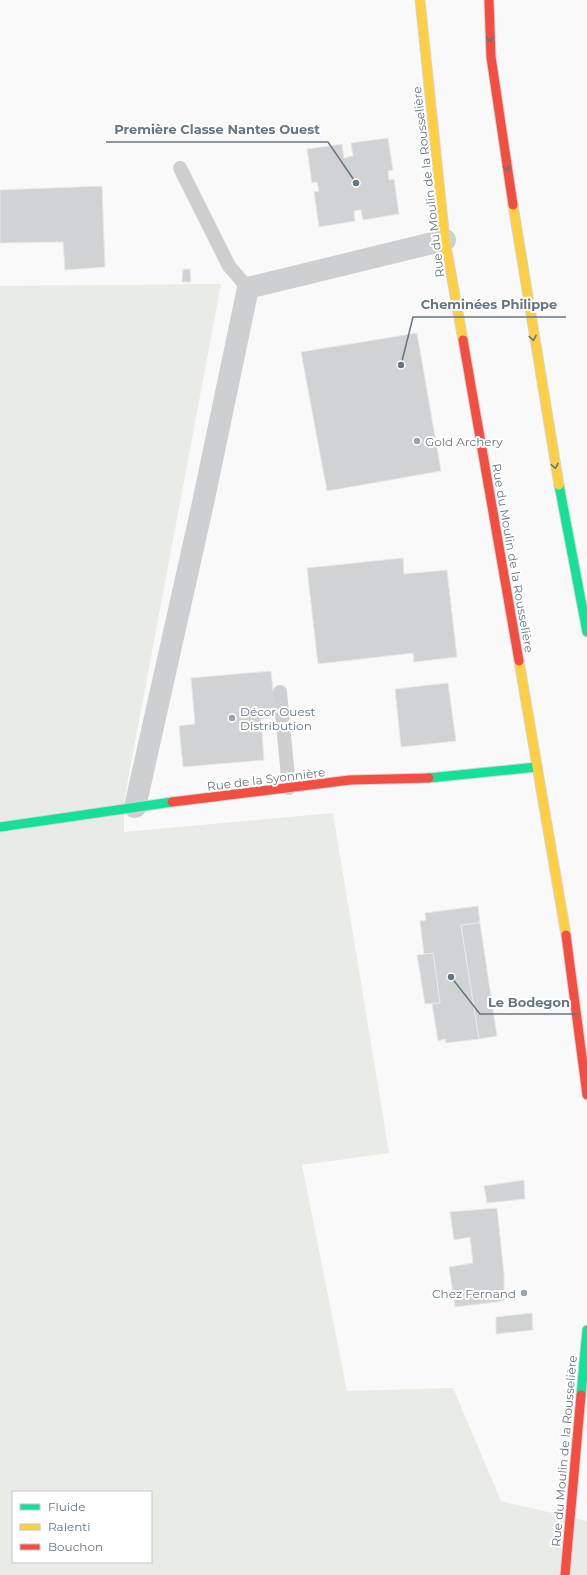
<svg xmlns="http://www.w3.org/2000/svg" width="587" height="1575" font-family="Montserrat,sans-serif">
<rect width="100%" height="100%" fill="#f9f9f9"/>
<path fill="#e8ebe6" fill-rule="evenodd" d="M221 284 124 801V832L333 813 389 1153 302 1165 347 1391 453 1388 501 1501 587 1521V1575H0V286ZM13 1492H151V1562H13Z"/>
<g fill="#d0d2d3" stroke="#e8e8e8">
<path d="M388 138 393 170 388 171 389 180 394 179 399 214 363 220 361 210 354 211 355 221 319 227 314 192 319 191 317 182 312 183 307 149 342 144 344 158 353 156 351 143Z"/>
<path d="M102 186 105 267 65 270 63 242 0 243V190Z"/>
<path d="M183 269H190L191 282H182Z"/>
<path d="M417 333 441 471 327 491 301 352Z"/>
<path d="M403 558 404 574 447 570 457 657 414 662 413 653 318 664 307 568Z"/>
<path d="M271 671 276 717 261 719 264 760 183 767 179 726 195 724 191 678Z"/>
<path d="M448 683 456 741 401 747 395 689Z"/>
<path d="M478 906 480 923 461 925 479 1039 446 1043 445 1039 438 1041 432 1004 440 1003 433 953 424 954 420 921 426 920 425 913Z"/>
<path d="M480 923 497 1036 479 1039 461 925Z"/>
<path d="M433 953 440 1003 425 1004 417 955Z"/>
<path d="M524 1180 525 1199 487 1203 484 1186Z"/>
<path d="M497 1208 504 1274V1301L455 1307 449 1267 473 1263 470 1237 454 1240 450 1212Z"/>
<path d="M532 1313 533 1330 496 1334V1317Z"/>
</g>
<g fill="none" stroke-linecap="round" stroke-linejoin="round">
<defs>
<g id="fast">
<path d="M559 485 587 632"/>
<path d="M429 778 537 767"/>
<path d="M0 827 172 802"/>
<path d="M581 1395 587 1330"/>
</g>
<g id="slow">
<path d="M420 0 445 240 463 340"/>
<path d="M513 205 559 485"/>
<path d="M519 661 566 935"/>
</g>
<g id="jam">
<path d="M489 0 491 57 513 205"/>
<path d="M463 340 519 661"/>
<path d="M172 802 350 780 429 778"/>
<path d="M566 935 587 1095"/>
<path d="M565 1575 581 1395"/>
</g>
</defs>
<use href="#fast" stroke="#d5d6d7" stroke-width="11"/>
<use href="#slow" stroke="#d5d6d7" stroke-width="11"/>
<use href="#jam" stroke="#d5d6d7" stroke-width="11"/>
<g stroke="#cecfd0" stroke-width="14">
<path d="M180 168 229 266 248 288"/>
<path d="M280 692 289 788"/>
</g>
<path stroke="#cecfd0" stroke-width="22" d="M135 807 203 503 248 288 445 240"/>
<use href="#fast" stroke="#16e098" stroke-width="9"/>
<use href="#slow" stroke="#ffcf43" stroke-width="9"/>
<use href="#jam" stroke="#f24e42" stroke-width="9"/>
</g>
<defs><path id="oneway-chevron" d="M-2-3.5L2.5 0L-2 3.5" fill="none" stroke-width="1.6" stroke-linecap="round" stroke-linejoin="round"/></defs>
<g stroke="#657683">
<use href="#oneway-chevron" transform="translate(490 39) rotate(88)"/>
<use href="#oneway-chevron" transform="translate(507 168) rotate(82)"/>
<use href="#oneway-chevron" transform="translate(533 338) rotate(80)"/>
<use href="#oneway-chevron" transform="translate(555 466) rotate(80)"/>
</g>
<g fill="#99a4ac" stroke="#fff" stroke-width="1.5">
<circle cx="417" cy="441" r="4"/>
<circle cx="232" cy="718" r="4"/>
<circle cx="524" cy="1293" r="4"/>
</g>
<g text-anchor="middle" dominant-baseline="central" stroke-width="4" stroke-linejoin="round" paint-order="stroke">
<g font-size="12" fill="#657683" stroke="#fff">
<text transform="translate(428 182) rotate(-97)">Rue du Moulin de la Rousselière</text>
<text transform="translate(513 558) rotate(80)">Rue du Moulin de la Rousselière</text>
<text transform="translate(266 779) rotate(-7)">Rue de la Syonnière</text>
<text transform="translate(564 1451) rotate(-85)">Rue du Moulin de la Rousselière</text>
</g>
<g font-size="12" fill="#657683" stroke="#fff" text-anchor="start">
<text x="425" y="441">Gold Archery</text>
<text x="240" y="711">Décor Ouest<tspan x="240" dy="14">Distribution</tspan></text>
<text x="516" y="1293" text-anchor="end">Chez Fernand</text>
</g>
</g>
<path fill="none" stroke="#657683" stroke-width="1.5" d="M356 183L328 142H106M401 365L413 317H566M451 977L480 1014H578"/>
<g fill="#657683" stroke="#fff" stroke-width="1.5">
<circle cx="356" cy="183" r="4"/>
<circle cx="401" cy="365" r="4"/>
<circle cx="451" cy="977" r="4"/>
</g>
<g font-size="13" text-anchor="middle" font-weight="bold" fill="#657683" stroke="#fff" stroke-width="4" stroke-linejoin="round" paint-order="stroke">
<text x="217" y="134">Première Classe Nantes Ouest</text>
<text x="489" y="309">Cheminées Philippe</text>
<text x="529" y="1007">Le Bodegon</text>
</g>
<rect x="12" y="1491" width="140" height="72" fill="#ffffff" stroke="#c1c8cd"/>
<rect x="20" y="1504" width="20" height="6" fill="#16e098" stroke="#c1c8cd"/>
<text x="48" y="1511" font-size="12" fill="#657683">Fluide</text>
<rect x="20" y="1524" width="20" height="6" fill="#ffcf43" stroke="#c1c8cd"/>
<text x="48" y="1531" font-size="12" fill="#657683">Ralenti</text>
<rect x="20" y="1544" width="20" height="6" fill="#f24e42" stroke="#c1c8cd"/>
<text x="48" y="1551" font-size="12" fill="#657683">Bouchon</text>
</svg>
